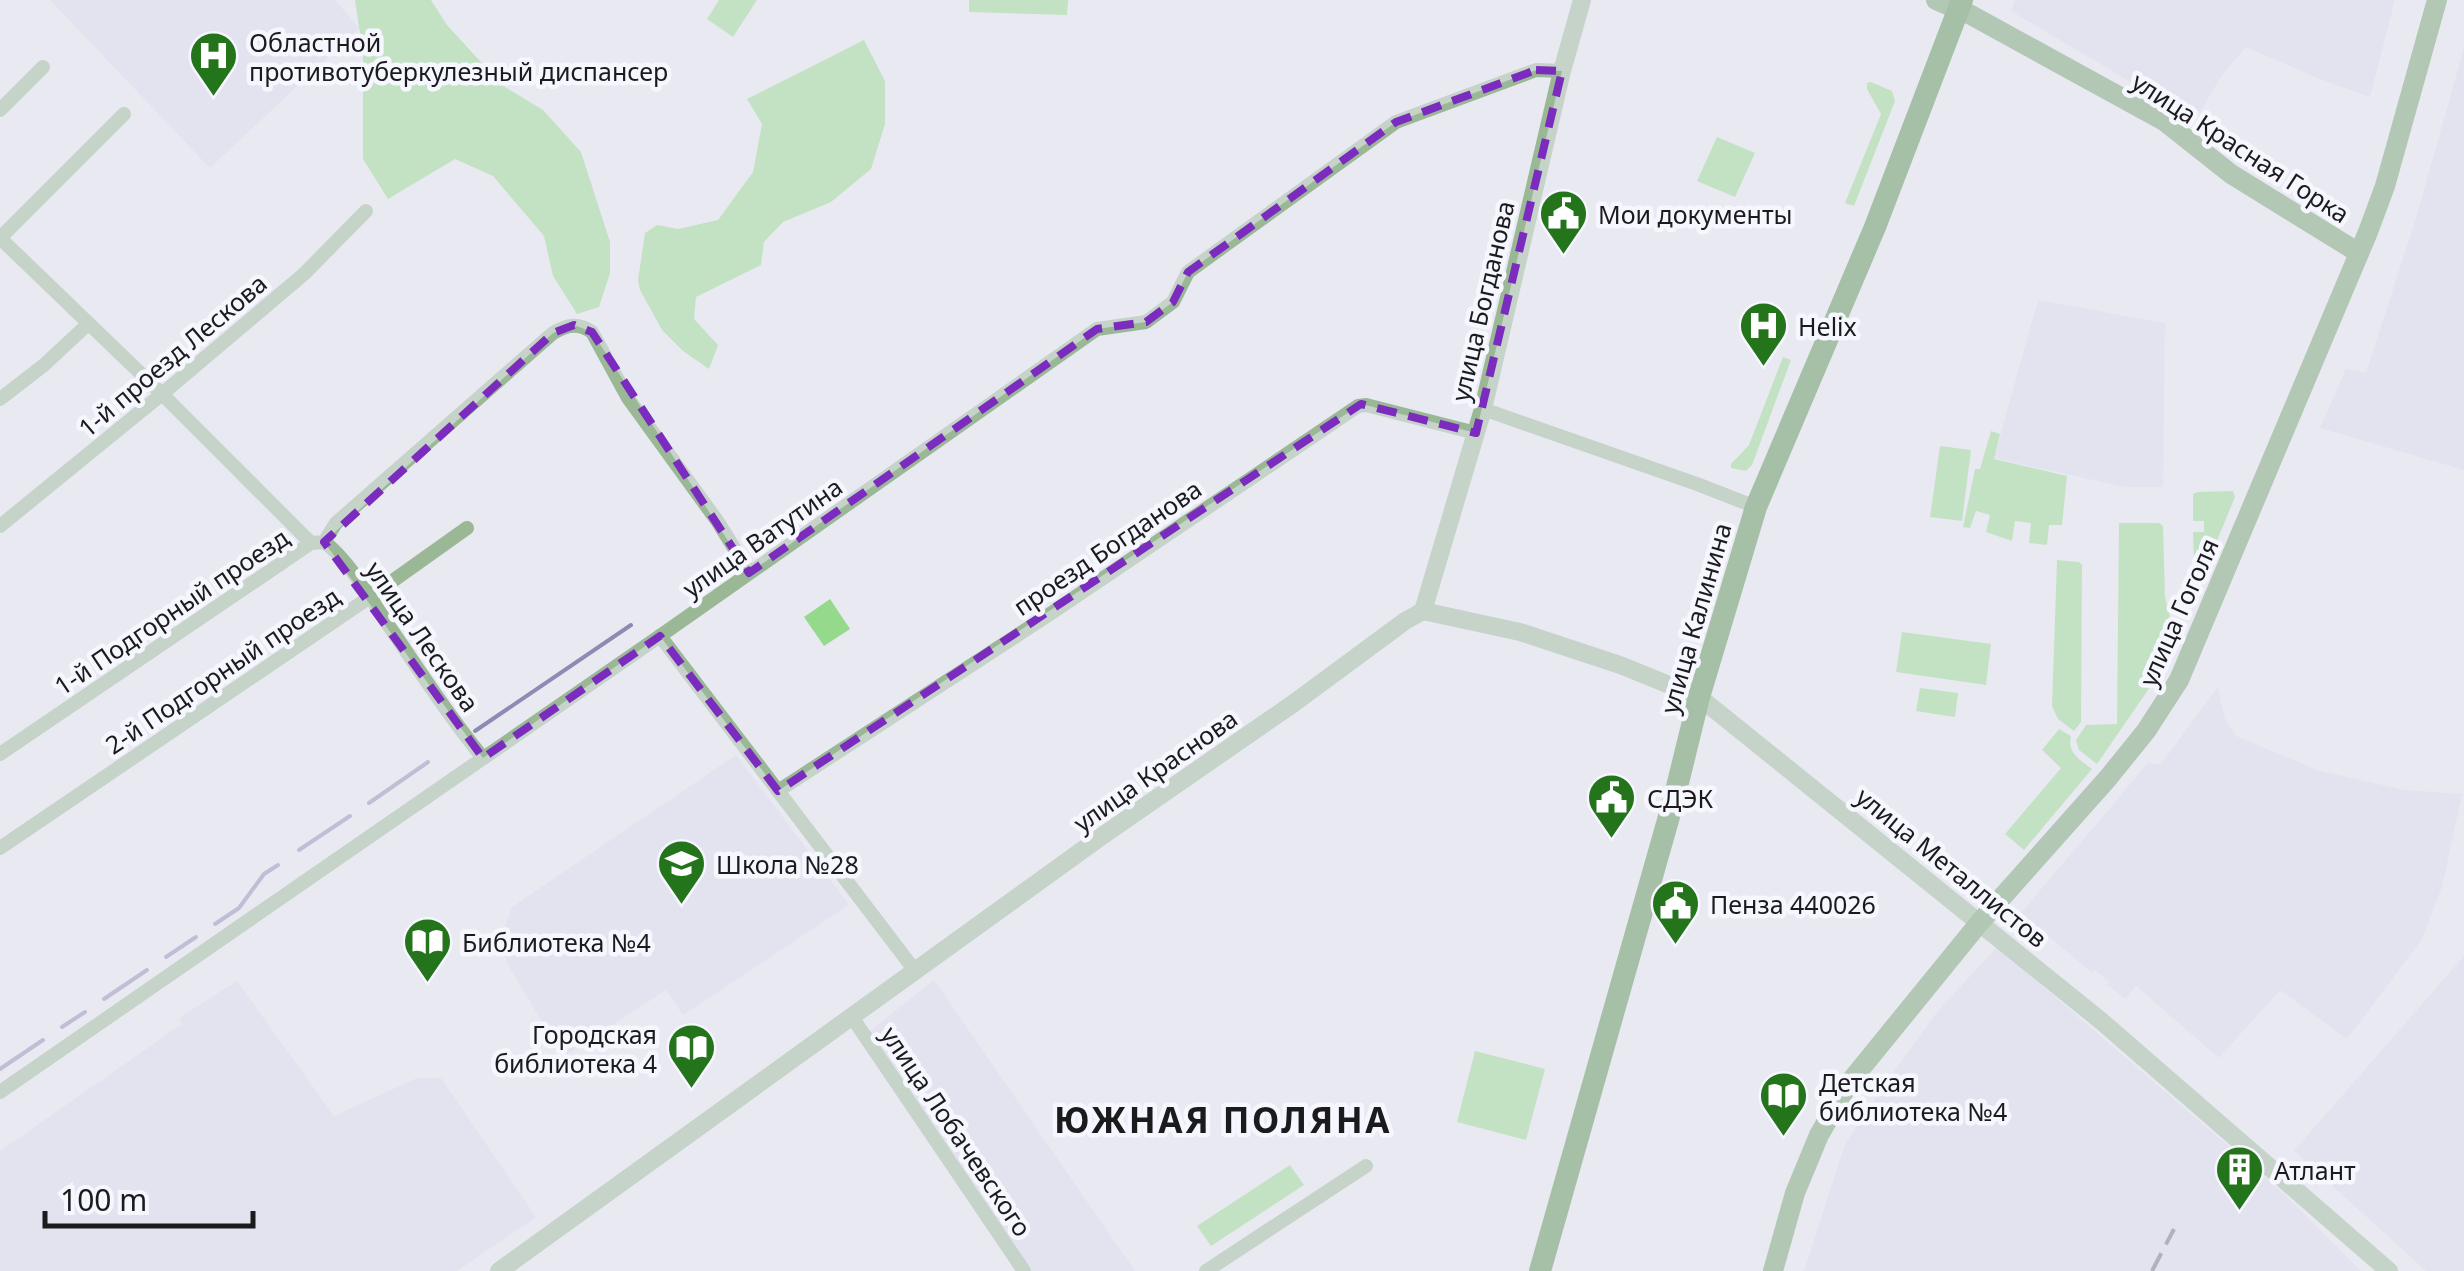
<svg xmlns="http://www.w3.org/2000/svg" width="2464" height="1271" font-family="'Noto Sans',sans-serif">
<rect width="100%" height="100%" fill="#e9e9f2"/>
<g fill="#dbdbeb">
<path d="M50 0H335L359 28 210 168Z"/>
<path d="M2015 0H2395L2370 97 2317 78 2246 47 2222 75 2200 112 2183 102 2178 110 2011 11Z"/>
<path d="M2464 48V470L2320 428 2346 369 2366 373 2416 218Z"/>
<path d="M2038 300 2165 323 2163 487H2125L1994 458Z"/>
<path d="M2218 687 2224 717 2236 736 2320 771 2404 790 2462 794 2442 887 2422 939 2347 1039 2280 990 2219 1058 2136 986 2125 999 2107 984 2109 982 2097 972 2094 970 2092 973 2021 913 2148 763 2161 764Z"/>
<path d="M736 755 849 905 683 1015 666 990 563 1057 510 968 499 943 512 907Z"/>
<path d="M1997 947 2284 1194 2361 1271H1804L1845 1144 1875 1098 1937 1012Z"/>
<path d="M2464 956V1271H2426L2294 1151Z"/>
<path d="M934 980 1135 1271H1030L865 1035Z"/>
<path d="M237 981 334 1116 417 1078H441L536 1217 457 1271H0V1151L182 1024 179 1018Z"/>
</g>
<g fill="#95da8c">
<path d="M355 0H431L447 25 502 85 543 110 581 152 610 242V273L599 307 577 314 553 276 544 236 493 176 455 159 388 199 363 159V53Z"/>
<path d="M719 0H757L733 37 707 19Z"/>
<path d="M969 0H1068L1067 15 969 12Z"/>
<path d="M864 40 885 81V124L871 169 831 202 783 222 764 242 761 265 696 297 694 319 718 345 709 369 683 351 662 330 640 290 638 280 645 233 657 225 678 229 718 220 753 172 762 124 747 99Z"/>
<path d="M1871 82 1892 91 1895 101 1854 206 1845 203 1881 114 1867 89V83Z"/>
<path d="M1717 137 1755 153 1735 197 1697 181Z"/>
<path d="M1783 357 1791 360 1752 465 1746 471 1731 468V464L1749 445Z"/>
<path d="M1991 431 2000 434 1994 459 2067 476 2062 525H2049L2047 545 2029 543 2031 523 2015 521 2012 541 1986 532 1990 515 1976 511 1970 528 1963 527 1975 469H1980Z"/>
<path d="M1940 446 1971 450 1962 521 1930 517Z"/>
<path d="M2233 491 2235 497 2195 594 2193 532H2204V521H2193V494L2197 492Z"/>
<path d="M2119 523H2159L2163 526 2165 597 2174 633 2173 640 2159 674 2097 764 2079 750 2076 740 2086 725 2117 724Z"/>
<path d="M2057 560 2079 562 2082 565 2081 722 2074 731 2058 719 2052 706Z"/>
<path d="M830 599 850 629 824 646 804 617Z"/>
<path d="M1902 632 1991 644 1986 685 1896 672Z"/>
<path d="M1920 688 1958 693 1955 717 1916 711Z"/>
<path d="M2059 729 2071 736C2067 753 2080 760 2092 769L2024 850 2005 834 2061 768 2042 750Z"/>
<path d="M1475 1051 1545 1069 1526 1140 1457 1122Z"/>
<path d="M1290 1165 1304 1185 1211 1246 1197 1226Z"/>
</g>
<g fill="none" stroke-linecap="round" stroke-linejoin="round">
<g stroke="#8c8bb3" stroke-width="4">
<path d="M475 731 631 625"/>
<path d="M369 803 428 762"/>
<path d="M299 850 350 816"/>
<path d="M215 924 239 908 264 874 278 865"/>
<path d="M166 957 196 937"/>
<path d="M104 999 147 970"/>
<path d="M62 1027 85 1012"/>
<path d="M0 1069 43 1040"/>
</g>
<g stroke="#9ab896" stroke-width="14">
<path d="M0 110 43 67"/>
<path d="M0 238 162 394 311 543"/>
<path d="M0 238 124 114"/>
<path d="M0 399 44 365 88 324"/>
<path d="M1483 409 1697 484 1756 507"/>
<path d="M0 526 162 394 304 274 366 211"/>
<path d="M324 542C346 557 372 600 387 623 418 669 448 715 483 758"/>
<path d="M660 636 916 972"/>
<path d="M0 754 311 543 324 542 336 523 553 333C567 325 578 322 592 332L628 398 718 522 749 572"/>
<path d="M778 791 1053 612 1358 406 1366 405 1476 433"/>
<path d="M0 848 370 597 467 528"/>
<path d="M852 1017 1024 1271"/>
<path d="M0 1092 660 636 1097 329 1146 322 1173 302 1188 272 1396 122 1536 70 1562 71"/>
<path d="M1206 1271 1366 1166"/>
</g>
<g stroke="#9ab896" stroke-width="18">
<path d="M1423 611 1520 632 1620 665 1699 697 2100 1020 2389 1271"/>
<path d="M1423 611 1483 409 1562 71 1582 0"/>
<path d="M499 1271 1102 836 1294 703 1405 621 1423 611"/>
</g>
<g stroke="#729e6c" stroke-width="20">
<path d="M1936 0 1971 15 2164 121 2231 174 2359 253"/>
<path d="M1773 1271 1795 1193 1819 1135 1849 1083 1980 922 2108 778 2146 731 2179 680 2368 232 2385 186 2437 0"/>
</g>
<path stroke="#548c4d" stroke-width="22" d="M1540 1271 1674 799 1699 697 1756 507 1875 227 1962 0"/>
<path stroke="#6f6f75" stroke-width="4" stroke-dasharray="20 10" stroke-linecap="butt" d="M2152 1271 2174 1229"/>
</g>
<path d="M0 0H2464V1271H0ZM1536 70 1562 71 1476 433 1361 404 778 791 660 636 483 758 324 542 553 333 574 325 592 332 749 573 1097 329 1146 322 1173 302 1188 272 1396 122Z" fill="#e9e9f2" fill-opacity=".55" fill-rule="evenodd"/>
<path fill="none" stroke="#7b2cbf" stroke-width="8" stroke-dasharray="20 12" stroke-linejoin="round" d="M1536 70 1562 71 1476 433 1361 404 778 791 660 636 483 758 324 542 553 333 574 325 592 332 749 573 1097 329 1146 322 1173 302 1188 272 1396 122Z"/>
<defs>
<symbol id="hospital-pin" viewBox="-11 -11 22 30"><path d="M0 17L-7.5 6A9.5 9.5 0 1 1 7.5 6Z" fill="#24741c" stroke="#f6f6ff"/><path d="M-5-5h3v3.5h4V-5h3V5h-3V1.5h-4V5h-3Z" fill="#fff"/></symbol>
<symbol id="civic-pin" viewBox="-11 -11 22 30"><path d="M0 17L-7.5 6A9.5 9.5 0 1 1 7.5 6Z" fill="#24741c" stroke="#f6f6ff"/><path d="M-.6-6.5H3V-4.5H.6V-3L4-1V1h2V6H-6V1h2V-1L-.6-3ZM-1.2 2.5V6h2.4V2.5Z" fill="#fff"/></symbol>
<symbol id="school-pin" viewBox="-11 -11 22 30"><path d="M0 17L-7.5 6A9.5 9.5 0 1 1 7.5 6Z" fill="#24741c" stroke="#f6f6ff"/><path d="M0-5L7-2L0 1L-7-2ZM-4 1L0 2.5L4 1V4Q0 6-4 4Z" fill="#fff"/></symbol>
<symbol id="library-pin" viewBox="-11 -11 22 30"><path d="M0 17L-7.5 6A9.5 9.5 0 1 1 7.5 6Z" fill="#24741c" stroke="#f6f6ff"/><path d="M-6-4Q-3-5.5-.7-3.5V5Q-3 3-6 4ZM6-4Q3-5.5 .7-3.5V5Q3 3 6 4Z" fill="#fff"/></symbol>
<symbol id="building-pin" viewBox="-11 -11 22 30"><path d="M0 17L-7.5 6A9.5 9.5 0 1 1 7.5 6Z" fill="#24741c" stroke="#f6f6ff"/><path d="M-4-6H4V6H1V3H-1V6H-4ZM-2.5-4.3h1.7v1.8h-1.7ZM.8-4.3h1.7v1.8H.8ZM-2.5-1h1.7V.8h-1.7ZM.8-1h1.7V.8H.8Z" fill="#fff"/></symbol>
</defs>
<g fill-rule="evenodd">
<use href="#hospital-pin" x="186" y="28" width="55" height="75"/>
<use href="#civic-pin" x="1536" y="186" width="55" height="75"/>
<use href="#hospital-pin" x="1736" y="298" width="55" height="75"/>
<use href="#civic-pin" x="1584" y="770" width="55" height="75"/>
<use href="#school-pin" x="654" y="836" width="55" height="75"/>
<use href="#civic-pin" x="1648" y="876" width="55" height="75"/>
<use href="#library-pin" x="400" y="914" width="55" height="75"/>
<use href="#library-pin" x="664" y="1020" width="55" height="75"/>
<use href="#library-pin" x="1756" y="1068" width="55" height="75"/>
<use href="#building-pin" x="2212" y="1142" width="55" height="75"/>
</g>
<g text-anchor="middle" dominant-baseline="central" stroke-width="9" stroke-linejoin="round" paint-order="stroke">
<g font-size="25" fill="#1b1b1e" stroke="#f6f6ff" text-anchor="start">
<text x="249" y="42">Областной<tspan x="249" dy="29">противотуберкулезный диспансер</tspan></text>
<text x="1598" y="214">Мои документы</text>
<text x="1798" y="326">Helix</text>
<text x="1647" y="798">СДЭК</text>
<text x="716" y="864">Школа №28</text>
<text x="1710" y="904">Пенза 440026</text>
<text x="462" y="942">Библиотека №4</text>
<text x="657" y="1034" text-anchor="end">Городская<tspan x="657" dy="29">библиотека 4</tspan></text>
<text x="1819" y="1082">Детская<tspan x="1819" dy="29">библиотека №4</tspan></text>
<text x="2274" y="1170">Атлант</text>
</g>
<g font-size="25" fill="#1b1b1e" stroke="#f6f6ff">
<text transform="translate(2241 147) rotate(33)">улица Красная Горка</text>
<text transform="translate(1482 301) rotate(-77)">улица Богданова</text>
<text transform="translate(172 355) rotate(-40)">1-й проезд Лескова</text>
<text transform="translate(762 537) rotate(-35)">улица Ватутина</text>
<text transform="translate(1107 547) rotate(-34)">проезд Богданова</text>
<text transform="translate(171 611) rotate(-34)">1-й Подгорный проезд</text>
<text transform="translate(2178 612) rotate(-66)">улица Гоголя</text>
<text transform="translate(1695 618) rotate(-74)">улица Калинина</text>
<text transform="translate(423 636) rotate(55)">улица Лескова</text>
<text transform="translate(222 670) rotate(-34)">2-й Подгорный проезд</text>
<text transform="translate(1155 770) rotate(-35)">улица Краснова</text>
<text transform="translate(1952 867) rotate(39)">улица Металлистов</text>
<text transform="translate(957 1131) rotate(56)">улица Лобачевского</text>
</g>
<g font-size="35" font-weight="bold" letter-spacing="2.5" fill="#1b1b1e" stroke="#f6f6ff">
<text x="1223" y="1119">ЮЖНАЯ ПОЛЯНА</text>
</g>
</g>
<path d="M45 1211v15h208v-15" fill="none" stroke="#1b1b1e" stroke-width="5"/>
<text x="60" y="1211" font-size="30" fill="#1b1b1e" stroke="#f6f6ff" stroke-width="8" paint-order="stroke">100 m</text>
</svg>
